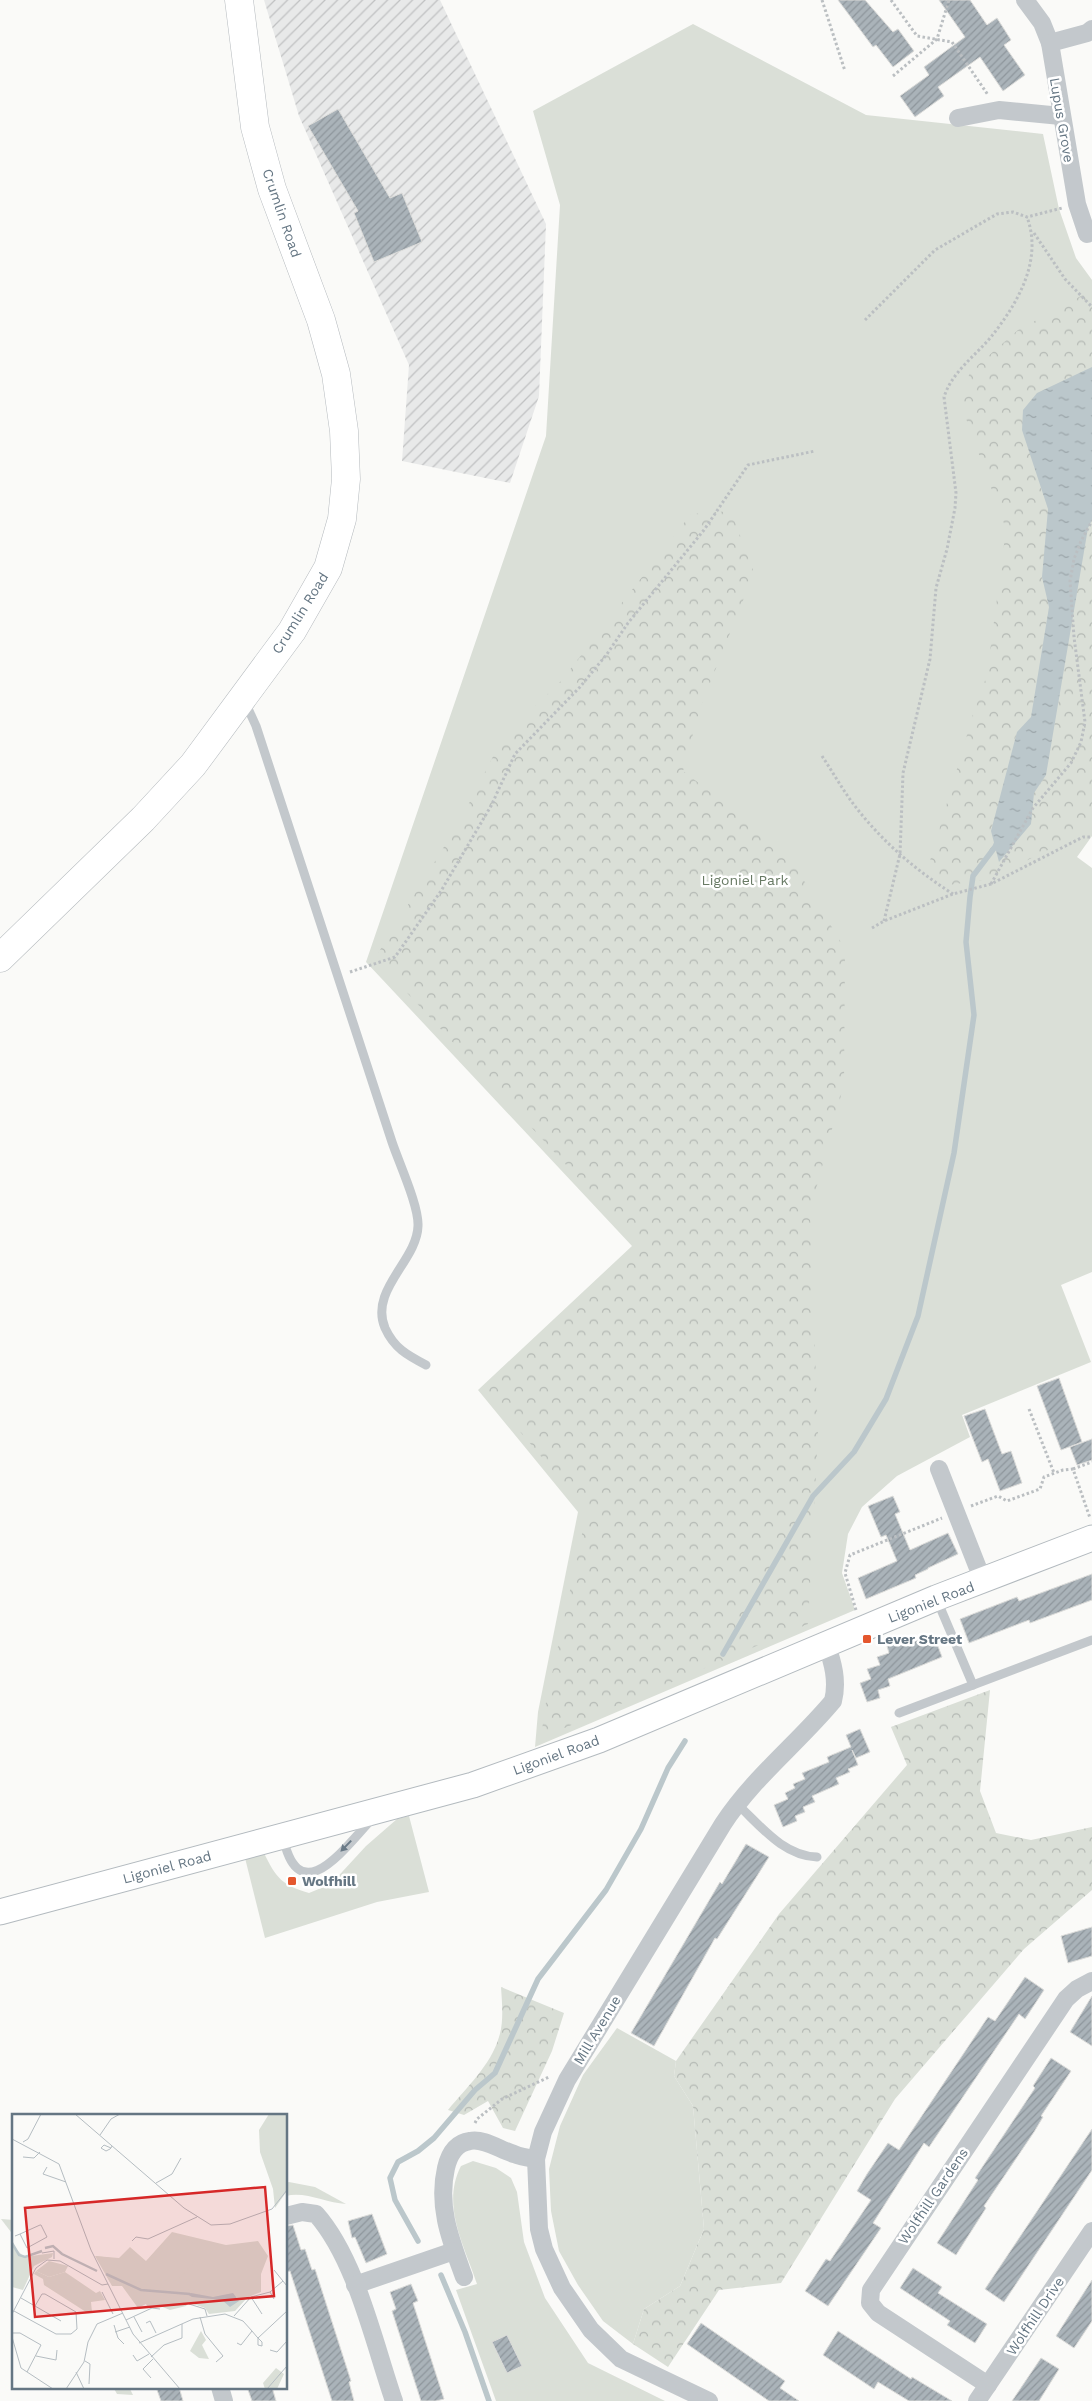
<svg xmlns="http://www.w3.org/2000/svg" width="1092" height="2401" font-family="'Work Sans',sans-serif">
<defs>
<pattern id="industrial-furrows" width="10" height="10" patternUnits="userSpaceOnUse" patternTransform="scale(1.25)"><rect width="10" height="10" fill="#e8e9e9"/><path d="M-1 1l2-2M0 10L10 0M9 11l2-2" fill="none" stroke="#c0c1c2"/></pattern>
<pattern id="forest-crowns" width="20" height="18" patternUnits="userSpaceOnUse" patternTransform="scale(1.25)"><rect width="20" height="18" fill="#dadfd7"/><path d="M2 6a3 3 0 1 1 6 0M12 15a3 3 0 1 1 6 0" fill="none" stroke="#b4b9b4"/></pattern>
<pattern id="water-ripples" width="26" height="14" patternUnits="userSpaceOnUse" patternTransform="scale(1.25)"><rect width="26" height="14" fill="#bbc7cb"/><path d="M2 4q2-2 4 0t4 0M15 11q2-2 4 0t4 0" fill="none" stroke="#9ca6aa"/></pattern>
<pattern id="building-hatch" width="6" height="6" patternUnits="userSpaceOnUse" patternTransform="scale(1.25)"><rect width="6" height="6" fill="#aab3b9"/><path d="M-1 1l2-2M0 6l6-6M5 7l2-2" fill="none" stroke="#8e969c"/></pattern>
</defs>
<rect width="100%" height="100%" fill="#fafaf8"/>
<path fill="url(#industrial-furrows)" d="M264 0H440L546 224 539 396 510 483 402 461 409 365 299 116Z"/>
<g fill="#dadfd7">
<path d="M693 24 866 115 1043 134 1059 209 1076 258 1092 280V836L1077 857 1092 868V1272L1061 1285 1091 1362 962 1415 970 1437 897 1476 862 1507 848 1534 842 1573 855 1610 535 1747 538 1712 578 1512 478 1390 632 1246 366 962 546 436 560 205 533 111Z"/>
<path d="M409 1816 429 1892 377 1902 265 1938 245 1858 264 1853C276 1878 282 1885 309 1893L331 1884 366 1846 397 1819Z"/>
<path d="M617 2028 676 2061 674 2076 693 2106 704 2229 680 2286 644 2309 633 2344 603 2321 578 2285 559 2251 551 2211 549 2169 560 2126 583 2075Z"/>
<path d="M473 2161 496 2168 511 2178 517 2192 524 2242 545 2298 588 2363 665 2401H496L456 2290 477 2284C464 2245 441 2205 461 2166Z"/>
<path d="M289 2182 315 2187 346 2204C326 2203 305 2191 286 2196V2183Z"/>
<path d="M1 2219 14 2220V2236Z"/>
<path d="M113 2387H129L133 2395 117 2394Z"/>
</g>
<g fill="url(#forest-crowns)">
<path d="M1092 290V367L1037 393 1022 430 1048 509 1042 577 1049 607 1031 717 1017 732 991 831 999 862 1031 824 1034 793 1046 775 1088 528 1092 520V820L1072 838 989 879 949 885 927 871 974 711 987 675 1006 529 960 402 970 372 1018 330Z"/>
<path d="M731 511 754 573 700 708 683 771 785 849 845 949 844 1084 810 1212 818 1436 808 1624 541 1738 545 1707 587 1511 486 1391 641 1246 375 958 460 821 503 737 561 681 691 514Z"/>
<path d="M990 1690 980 1791 996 1833 1031 1840 1092 1827V1890L1024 1949 895 2099 781 2283 719 2290 668 2367 633 2344 644 2309 680 2286 704 2229 693 2106 674 2076 676 2061 779 1914 907 1765 891 1727Z"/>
<path d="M501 1987 564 2013 552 2051 515 2131 503 2128 488 2101 464 2115 448 2110C466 2088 491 2065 499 2037 504 2022 502 2003 501 1987Z"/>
</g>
<path fill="url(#water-ripples)" d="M1092 367V520L1088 528 1046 775 1034 793 1031 824 999 862 991 831 1017 732 1031 717 1049 607 1042 577 1048 509 1022 430 1023 410 1037 393Z"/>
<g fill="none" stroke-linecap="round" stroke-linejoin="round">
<g stroke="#bbc7cb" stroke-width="5.5">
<path d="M723 1654 813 1496 854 1452 886 1399 918 1316 954 1153 974 1015 966 942 970 897 973 876 995 847 998 840"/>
<path d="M418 2241 395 2200 390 2178 398 2162 418 2151 434 2138 475 2090 495 2073 538 1979 606 1890 641 1829 668 1768 685 1741"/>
<path d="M441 2275 465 2332 489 2401"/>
</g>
</g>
<g fill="url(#building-hatch)" stroke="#dcdcda">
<path d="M838 0H865L893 32 898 29 914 51 893 67 876 45 873 47Z"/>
<path d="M939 0H970L987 25 997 18 1011 40 1004 45 1025 75 1003 91 980 57 938 87 944 96 915 117 900 96 929 75 924 67 965 37Z"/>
<path d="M338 109 390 198 402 193 422 242 374 262 354 213 358 211 308 126Z"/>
<path d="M1059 1378 1082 1442 1061 1450 1037 1386Z"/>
<path d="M985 1409 1002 1454 1011 1451 1022 1483 1000 1491 988 1459 982 1462 964 1416Z"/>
<path d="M1092 1439V1460L1077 1465 1070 1447Z"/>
<path d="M893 1496 900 1512 895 1514 910 1550 948 1533 958 1554 928 1568V1569L915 1575 916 1578 866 1599 858 1578 897 1561 886 1535 881 1537 868 1506Z"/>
<path d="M1092 1574V1600L1030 1623 1029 1620 969 1643 960 1619 1017 1597 1019 1601Z"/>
<path d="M933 1633 942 1657 888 1679 890 1686 878 1690 880 1698 867 1702 860 1683 871 1679 867 1669 880 1665 877 1657 889 1653 887 1646 902 1641 904 1645Z"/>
<path d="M860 1729 870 1752 856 1758 852 1750 858 1765 848 1769 850 1772 836 1778 839 1784 812 1796 815 1802 803 1807 805 1812 795 1816 797 1821 783 1827 774 1805 788 1799 785 1793 795 1788 793 1784 805 1779 802 1773 829 1762 827 1757 851 1747 846 1735Z"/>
<path d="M746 1844 769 1857 717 1939 715 1938 654 2046 631 2033 720 1882 722 1884Z"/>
<path d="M1092 1927V1956L1068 1963 1061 1936Z"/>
<path d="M1025 1977 1044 1990 1025 2019 1019 2014 929 2147 924 2143 873 2223 881 2228 828 2306 805 2291 826 2259 830 2261 871 2200 857 2191 867 2174 888 2143 899 2150 988 2017 995 2021Z"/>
<path d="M1092 1996V2046L1070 2032Z"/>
<path d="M1051 2058 1071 2071 1041 2116 1043 2117 1034 2132 984 2206 986 2208 956 2255 937 2243 978 2180 975 2178 1035 2088 1033 2086Z"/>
<path d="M1092 2129V2170L1004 2302 985 2289Z"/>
<path d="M372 2214 387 2254 366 2263 355 2237 352 2238 348 2221Z"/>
<path d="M293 2225 301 2250 305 2249 312 2270 315 2269 351 2381 349 2382 354 2401H332L290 2271 286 2272V2226Z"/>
<path d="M913 2268 942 2287 938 2293 987 2324 975 2343 947 2325 950 2321 900 2288Z"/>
<path d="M1092 2280V2321L1074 2348 1056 2336Z"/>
<path d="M411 2284 418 2301 413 2303 444 2399 436 2401H421L392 2311 396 2309 390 2292Z"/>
<path d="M701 2323 785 2381 780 2388 799 2401H769L687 2344Z"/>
<path d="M838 2331 911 2379 912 2377 952 2401H909L878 2382 874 2389 823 2355Z"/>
<path d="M507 2335 522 2366 507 2373 492 2342Z"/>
<path d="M1041 2358 1059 2369 1039 2401H1012Z"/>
<path d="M156 2387H179L183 2401H161Z"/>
<path d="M247 2387H272L276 2401H252Z"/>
</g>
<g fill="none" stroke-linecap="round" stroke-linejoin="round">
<defs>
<path id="secondary" d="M0 1912 473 1785 599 1740 936 1598 1092 1538"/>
<path id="primary" d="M0 958 143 819 193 765 292 631 328 568 342 519 346 479 344 431 336 374 321 320 272 189 255 127 239 0"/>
</defs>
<use href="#secondary" stroke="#b3babf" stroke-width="27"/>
<use href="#primary" stroke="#b5babe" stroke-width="29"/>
<g stroke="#bbbfc2" stroke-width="3" stroke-dasharray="2.5 2.5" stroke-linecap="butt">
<path d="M822 0 845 71"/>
<path d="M891 0 917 36 952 42 988 95"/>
<path d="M893 76 937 39 949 0"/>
<path d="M1034 233 1065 279 1092 307"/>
<path d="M865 320 935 250 997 214 1013 212 1027 217 1062 208"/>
<path d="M822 756C834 774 845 794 858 810 885 844 917 871 953 894"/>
<path d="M991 884 1033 808 1071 763 1081 742 1085 722 1074 637 1070 581 1074 559 1081 541 1092 521"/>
<path d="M884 921 900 854 903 773 930 659 936 588 947 549 955 508 956 493 944 397C952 372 975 356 991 337 1018 303 1043 260 1027 217"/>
<path d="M872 928 884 921 953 894 991 884 1083 837H1092"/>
<path d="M350 972 395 957 441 891 468 845 491 806 515 754 580 687 607 654 628 623 704 530 748 465 815 451"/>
<path d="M1029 1409 1054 1473"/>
<path d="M1073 1469 1092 1462"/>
<path d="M971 1506 998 1496 1007 1501 1040 1489 1044 1477 1063 1470 1073 1469 1090 1518"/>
<path d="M856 1610 845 1573 850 1555 942 1518"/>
<path d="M475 2123 477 2119 502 2099 549 2077"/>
</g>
<g stroke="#c3c8cc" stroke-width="9">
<path d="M245 702 256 726 392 1142C399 1163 419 1206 418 1226 417 1261 369 1290 385 1328 394 1348 407 1355 426 1365"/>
<path d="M937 1600 973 1685"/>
<path d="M899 1713 1092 1640"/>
<path d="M737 1804C760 1825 783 1856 817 1857"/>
<path d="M283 1837C299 1912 344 1849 371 1820"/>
</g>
<g stroke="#c3c8cc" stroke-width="18">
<path d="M1025 0 1042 23 1050 43"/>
<path d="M1092 29 1087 33 1050 43 1077 204 1087 234 1092 231"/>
<path d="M958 118 999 110 1061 116"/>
<path d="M939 1469 983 1581"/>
<path d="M286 2216 302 2212 316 2214C356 2259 374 2343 394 2401"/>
<path d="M464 2277C451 2241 437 2207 446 2168 449 2155 455 2143 470 2141 484 2138 500 2150 514 2154 521 2157 529 2158 536 2159"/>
<path d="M355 2285 454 2251"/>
<path d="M988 2385 878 2313 870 2303 871 2290 1066 1999 1077 1989 1092 1981"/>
<path d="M220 2387 224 2401"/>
<path d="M709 2401 621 2359 591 2330 562 2288 544 2249 539 2229 536 2159 543 2132 567 2080 723 1824C754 1777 798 1743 833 1701 838 1681 833 1663 826 1643"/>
<path d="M977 2401 1092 2231"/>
</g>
<use href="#secondary" stroke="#fff" stroke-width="25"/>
<use href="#primary" stroke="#fff" stroke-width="28"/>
</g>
<defs><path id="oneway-solid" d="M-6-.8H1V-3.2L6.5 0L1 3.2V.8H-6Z" transform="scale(1.25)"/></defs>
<use fill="#6a7a87" href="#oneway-solid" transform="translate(346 1846) rotate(134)"/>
<g fill="#e4572e" stroke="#fff" stroke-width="2">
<rect x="862" y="1634" width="10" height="10" rx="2.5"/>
<rect x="287" y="1876" width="10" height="10" rx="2.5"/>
</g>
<g text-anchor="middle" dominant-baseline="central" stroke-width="5" stroke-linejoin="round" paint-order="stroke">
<g font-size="14" fill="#657683" stroke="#fff">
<text transform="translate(1062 120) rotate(80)">Lupus Grove</text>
<text transform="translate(282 213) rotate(71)">Crumlin Road</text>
<text transform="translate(300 613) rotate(-58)">Crumlin Road</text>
<text transform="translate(931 1602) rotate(-21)">Ligoniel Road</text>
<text transform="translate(556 1755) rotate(-20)">Ligoniel Road</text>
<text transform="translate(167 1867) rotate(-15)">Ligoniel Road</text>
<text transform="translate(597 2030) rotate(-59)">Mill Avenue</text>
<text transform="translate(933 2196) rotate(-56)">Wolfhill Gardens</text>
<text transform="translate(1035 2316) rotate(-56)">Wolfhill Drive</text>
</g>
<g font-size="14" fill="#687a64" stroke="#fff">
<text x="745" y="880">Ligoniel Park</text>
</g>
<g font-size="14" font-weight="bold" fill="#657683" stroke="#fff" text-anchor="start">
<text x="877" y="1639">Lever Street</text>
<text x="302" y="1881">Wolfhill</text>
</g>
</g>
<g transform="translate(12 2114)">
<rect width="275" height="275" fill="#fafaf8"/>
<path d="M160 118 214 131 246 127 256 142 249 160V178L236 183 223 197 197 200 193 194 177 188 174 192 158 196 148 192 136 194 134 190 126 194 110 172H100L83 142 107 144 118 133 134 147ZM0 131 12 143 41 139 40 143 22 152 11 176 0 173ZM37 147 56 152 53 158 37 163 24 157ZM189 217 194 226 190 231 197 245 187 244 178 237ZM264 254 272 260 265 275H253L251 269Z" fill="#dadfd7"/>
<path d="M257 0H275V77L263 94 261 75 248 38 247 16ZM160 119 184 130 208 146V150L202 153 182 148 166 166 98 168 84 142 107 145 118 134 134 148ZM24 157 37 163 53 158 84 179 88 177 93 186 79 188 80 198H74L32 171 31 165 22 160ZM221 172 233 185 222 196 211 198 181 190 173 175 209 178ZM219 179 227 187 220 193 210 186 176 181 201 183Z" fill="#dadfd7" fill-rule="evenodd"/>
<path d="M179 179 201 183 221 179 227 187 218 193 210 186 180 183 175 180Z" fill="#bbc7cb"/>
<path fill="none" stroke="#bbc7cb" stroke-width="2.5" d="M0 129 7 141 13 143 30 137M33 134 41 132 50 140 85 157M94 160 129 176 178 180"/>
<path fill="none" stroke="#b5bdc2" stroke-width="1" d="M63 0 172 94 199 111 218 110 260 95 275 76M88 21 99 5 108 0M0 25 47 50 79 136 121 220 168 275M11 28 16 25 29 0M99 34 92 31 89 34 94 37 98 35 99 34 100 32M11 43 22 44 28 38M35 53 31 60 54 68M144 69 160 60 169 44M3 122 8 120 28 111H29L35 123 15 134 8 120M120 127 124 123 136 125 185 103M30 139 42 137V145M262 156 275 172M90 178 101 200M258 178 271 167M9 184 49 207M177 190 193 195 195 202M2 197 44 220H59L65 215 64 198 33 180H30L23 192M0 200 24 154 35 146 48 147 90 171 96 170M250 200 239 183 258 178 262 185M222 202 239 183M122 203 130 218M188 203 193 220 211 242 204 248M114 206 140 194 148 195M134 209 138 207 144 219M102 211 106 224 112 230M103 218 118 213M0 219H8L29 231 15 258M0 223 9 254 41 275M246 224 275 197M127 229 181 205 213 200 231 207 240 217 245 223 250 228V232L246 231V224M225 229 229 231 240 217M258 236 265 238 275 227M121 241 125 247 137 240M24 242 44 246 45 236M139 243 152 231 170 224V210M73 247 78 250 77 270M64 258 72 275M139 264 131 255 141 245M54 275 72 248 76 228 85 210 111 199M255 275 275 252"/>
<path fill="#d62828" fill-opacity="0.15" stroke="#d62828" stroke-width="2.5" d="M253 73 262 182 23 203 13 94Z"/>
<rect width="275" height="275" fill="none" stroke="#657683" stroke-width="2.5"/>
</g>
</svg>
